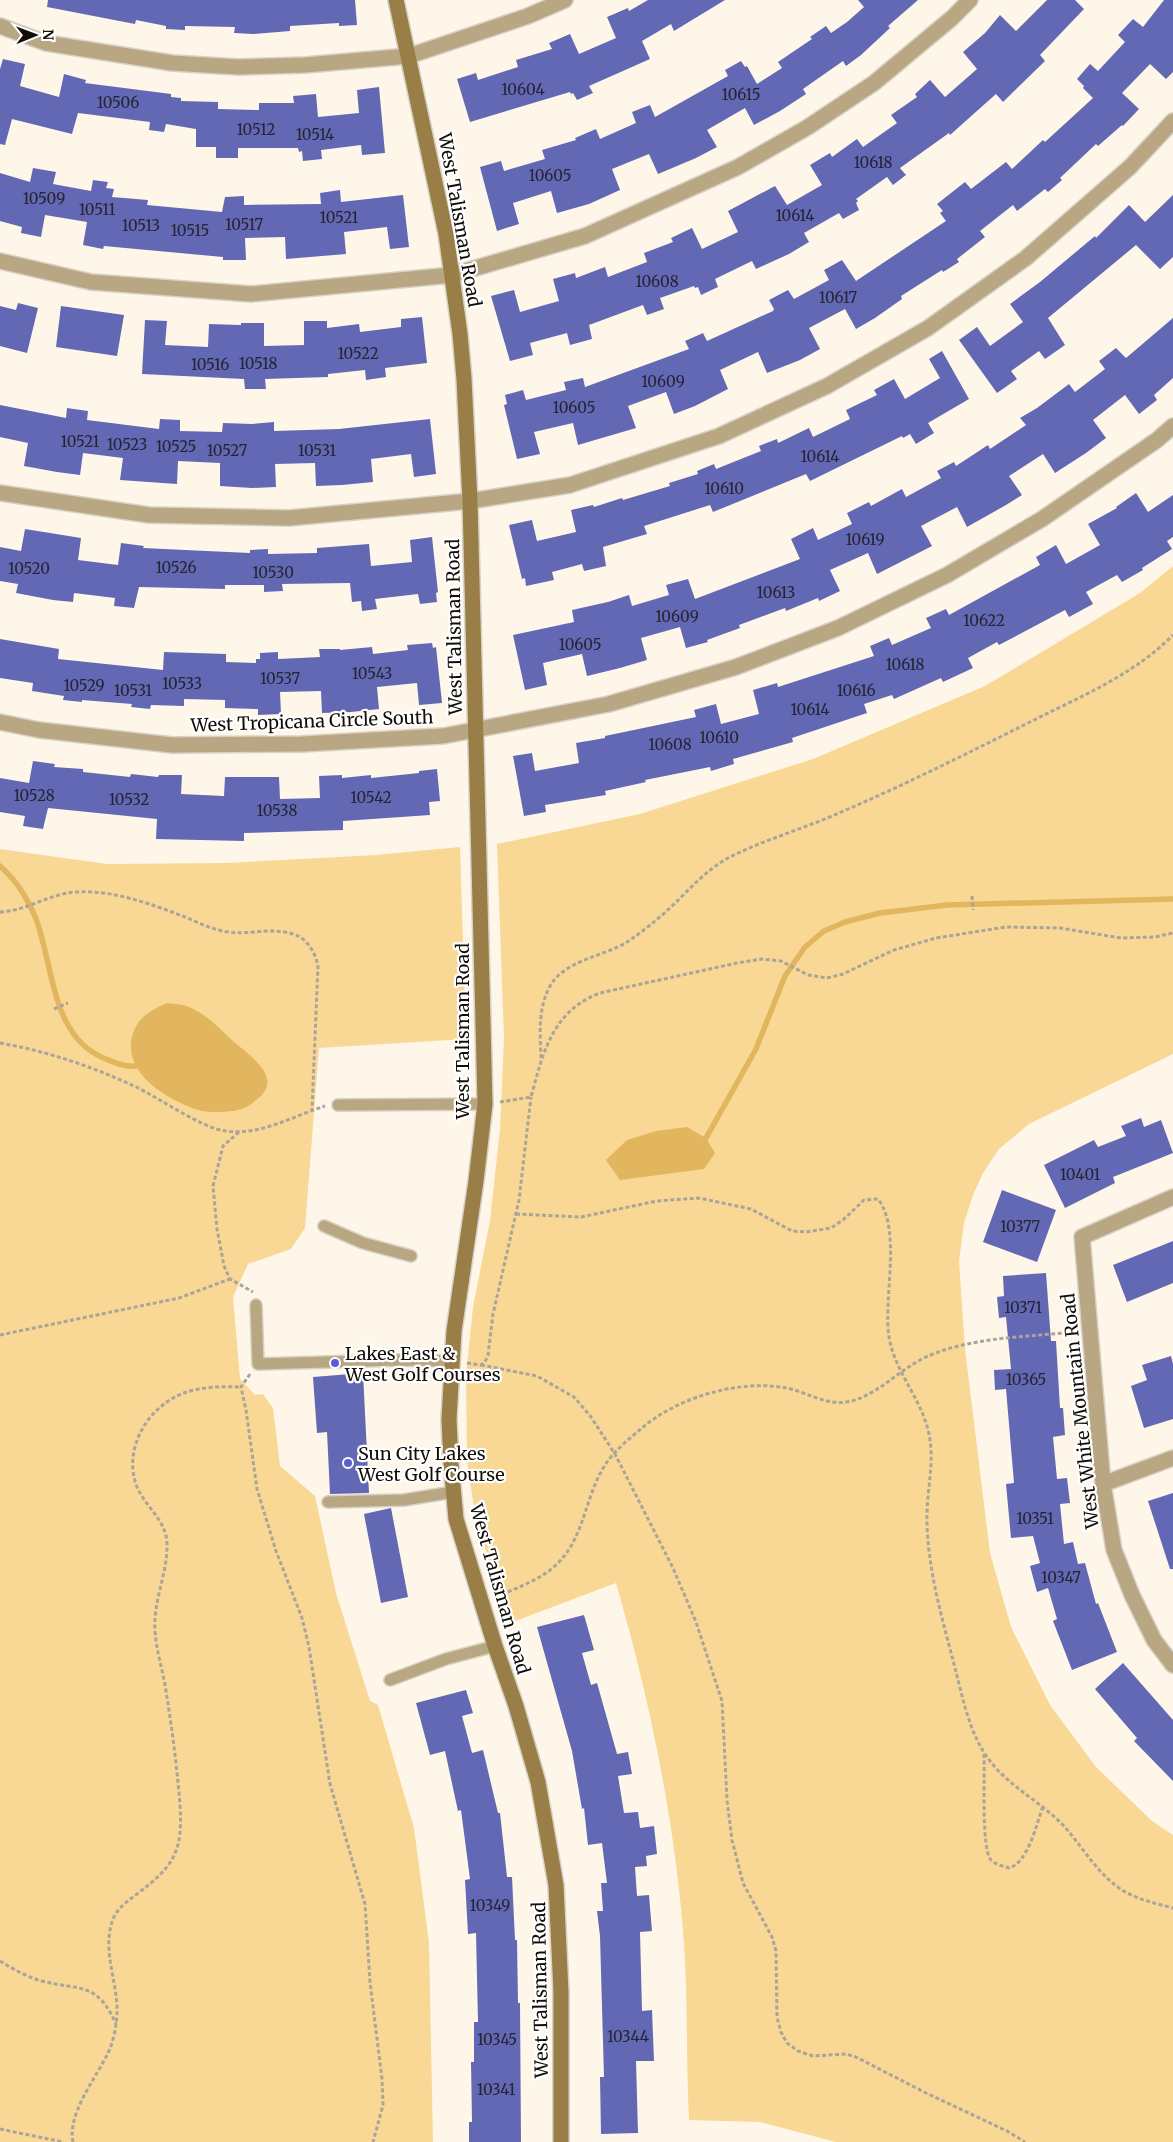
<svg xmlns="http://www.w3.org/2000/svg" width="1173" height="2142" font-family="Merriweather,serif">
<rect width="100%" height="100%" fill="#fef7e9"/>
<g fill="#f9d795">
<path d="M1173 566V1054L1029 1124 999 1149 983 1173 973 1195 964 1223 959 1261 965 1349 990 1553 1011 1627 1050 1705 1096 1767 1152 1821 1173 1835V2142H836L760 2122 689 2120C686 2061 688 2002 684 1943 675 1821 650 1701 616 1583L510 1623 476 1521 467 1461 466 1375 473 1307 490 1221 500 1129 504 1038 497 844 640 814 813 759 985 686 1140 593Z"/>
<path d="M460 847 466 1039 319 1048 305 1228 291 1249 248 1264 233 1297 240 1379 255 1395 263 1394 273 1408 280 1466 315 1496 336 1593 370 1701 378 1705 414 1828 429 1943 433 2142H0V849L107 864 228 863 376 855Z"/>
</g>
<g fill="#e2b65f">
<path d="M167 1003C174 1004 183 1004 189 1007 208 1015 220 1029 234 1042 251 1056 285 1079 256 1100 248 1107 243 1109 233 1111 223 1112 208 1113 198 1110 170 1100 128 1078 131 1042 134 1020 148 1011 167 1003Z"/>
<path d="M687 1127 706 1138 715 1153 704 1169 620 1180 606 1160 627 1140 656 1131Z"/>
</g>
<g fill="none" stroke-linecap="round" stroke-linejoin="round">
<g stroke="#e2b65f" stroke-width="5.5">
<path d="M0 866C16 880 28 899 36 919 54 967 51 1038 106 1059 116 1063 125 1067 135 1066"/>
<path d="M706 1138 756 1049 785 976 805 947 824 931 845 922 880 913 947 905 1173 899"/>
</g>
</g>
<g fill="#6368b4">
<path d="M48 0H355L357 25 339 26V23L290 26V31L253 34 234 33 235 27 185 26V30L166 29V26L136 20 135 24 47 7Z"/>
<path d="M648 0H725L674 31 671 24 642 41 650 59 589 86 593 93 577 100 573 93 571 94 570 92 470 122 457 79 476 73 478 80 518 67 516 60 552 49 549 43 570 34 579 54 616 38 607 17 628 8 629 11Z"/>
<path d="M858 0H918L888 26 890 28 861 55 846 66 843 61 803 89 806 94 780 111 754 125 745 108 707 130 717 147 696 158 658 174 649 154 612 169 620 190 589 204 557 213 551 191 513 203 519 224 497 231 480 167 501 161 504 171 545 159 542 150 576 140 575 138 596 129 600 139 636 123 632 112 650 105 655 117 728 76 725 70 741 61 745 67 747 66 757 84 782 68 778 62 812 39 810 37 826 26 831 33 847 22 864 7Z"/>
<path d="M1047 0H1075L1084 9 1040 55 1045 61 1003 102 996 94 950 135 949 133 900 168 906 175 893 185 887 177 856 199 858 201 856 203 859 210 843 219 839 213 804 233 809 242 789 254 756 269 752 261 715 279 718 287 701 295 698 287 695 288 694 286 660 298 664 309 647 315 643 305 589 325 592 339 570 345 567 333 530 343 533 355 510 361 491 296 514 290 520 312 559 301 553 279 575 273 576 278 605 267 608 277 647 262 644 253 673 242 671 238 692 228 702 249 738 232 728 211 775 186 787 205 822 185 810 165 830 153 832 157 857 139 863 147 897 123 891 115 917 97 915 94 930 80 945 97 977 69 963 52 985 33 1000 15 1016 31Z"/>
<path d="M1164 0H1173V72L1166 79 1150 64 1122 93 1139 109 1123 126 1122 125 1098 146 1096 144 1060 178 1062 180 1048 192 1045 189 1017 211 1013 205 980 231 985 237 957 259 959 262 943 272 942 270 901 296 902 299 875 318 856 329 845 309 809 328 820 349 800 360 767 373 758 352 720 370 728 389 695 406 674 414 666 392 628 406 636 428 578 445 573 423 534 432 540 454 517 459 504 405 507 404 505 395 523 390 526 400 566 390 564 382 583 378 585 387 689 349 685 341 703 333 707 341 773 311 774 309 769 300 788 290 794 299 829 280 824 270 842 260 856 281 946 221 940 213 943 211 937 204 965 182 971 189 1006 162 1012 169 1043 140 1045 142 1093 98 1083 88 1084 86 1077 79 1090 64 1098 71 1125 42 1118 35 1133 19 1143 27Z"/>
<path d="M3 59 25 64 20 86 59 97 64 74 86 80 85 83 171 94V97L181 98V101L218 102V109L259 110V103H294L293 96 316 94 318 117 359 113 357 90 379 87 385 153 362 155 361 145 321 150 322 159 303 161 302 151 299 152 298 148H238V158H216V147H196V129L166 124 164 132 149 130 150 122 78 113 72 134 12 119 5 145 0 144V69Z"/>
<path d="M33 168 56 172 53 184 91 191 93 180 108 182 106 188 114 189 112 197 148 200 147 205 222 212 225 197 244 196V205L321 204 320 193 340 190 341 202 403 195 409 247 390 249 387 227 344 232 346 254 286 259 285 237 245 238 246 260H223V257L104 246 103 249 83 245 87 222 45 215 41 237 21 233 22 227 0 221V173L30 182Z"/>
<path d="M1173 195V257L1160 269 1136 245 1048 318 1065 345 1045 359 1039 351 1011 371 1017 379 997 393 959 340 977 327 990 346 1023 322 1010 304 1040 282 1095 236 1096 238 1129 205 1145 222Z"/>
<path d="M18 303 38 308 27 353 0 346V306L16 310Z"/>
<path d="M61 306 124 315 117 356 56 347Z"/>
<path d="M422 317 427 363 385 368 386 377 366 380 365 370 328 374V377L265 379 266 389H245L244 379 142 374 145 320 167 321 165 345 208 347 209 324 241 325V323H264V346L304 345V321H327V328L359 324 360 332 401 327V319Z"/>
<path d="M1173 318V378L1154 395 1157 400 1139 414 1125 395 1093 420 1106 438 1086 453 1055 473 1043 454 1009 476 1022 495 1006 505 967 527 957 507 921 526 932 546 877 574 868 553 830 570 840 591 819 601 818 598 786 611 785 608 739 625 740 628 707 640 708 642 686 648 680 627 641 638 647 660 620 668 587 676 582 654 543 663 547 685 525 690 513 635 574 622 572 610 608 602 629 595 632 606 669 595 666 585 688 579 695 599 800 559 791 539 813 528 818 540 852 524 847 513 869 502 871 506 902 489 906 497 941 478 937 471 954 462 956 466 988 445 990 449 1026 425 1020 418 1037 408 1069 384 1075 392 1105 369 1099 361 1116 348 1126 358Z"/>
<path d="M942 351 969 399 928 423 934 433 916 444 910 434 903 438 902 436 810 481 806 474 713 512 710 505 644 526 647 534 603 547 606 566 584 571 582 564 552 572 554 580 526 586 525 578 522 579 509 525 532 520 537 541 576 532 571 510 593 505 594 507 622 498 623 500 670 486 669 483 698 474 697 471 714 464 716 469 761 451 759 446 777 439 778 443 809 428 813 437 850 419 846 410 877 395 874 390 894 379 905 399 940 378 929 359Z"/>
<path d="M0 405 66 418 67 408 88 411 87 420 159 429 160 419 180 420V431L222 432 223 423 252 424 274 422V431L339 429 430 419 436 474 414 477 411 454 371 459 373 482 342 485 316 486 315 463 275 464 276 487 252 488 220 486V463L178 461 177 484 120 480 123 458 83 453 80 475 57 472 24 466 28 443 0 437Z"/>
<path d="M1136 493 1148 512 1173 495V537L1167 541 1172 549 1142 568 1143 570 1122 582 1117 575 1086 592 1093 604 1069 617 1065 610 999 645 997 642 968 658 973 668 943 682 941 678 894 699 892 695 864 704 867 713 792 738 793 742 733 759 734 764 711 771 710 767 645 780 646 782 605 791 606 795 545 805 546 812 524 816 513 756 532 753 535 771 579 763 576 743 605 738V736L696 717 694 710 716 704 721 724 759 714 753 690 777 683 778 687 874 656 870 646 889 638 892 645 931 628 926 618 946 609 949 615 1040 565 1036 557 1056 545 1066 564 1100 545 1088 524 1117 508 1116 507Z"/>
<path d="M25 529 81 538 78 560 118 565 121 543 144 546 143 548 185 550 250 553V550L268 549V554L317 553V548L369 544 371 566 412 562 410 540 432 537 438 592 436 593 437 602 420 604 418 594 375 599 377 609 362 611 361 601 352 602 350 583 282 584 283 591 264 592V585H225V589L139 587 134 608 114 606 115 598 74 593 73 602 53 600 16 593 18 584 0 581V547L21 551Z"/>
<path d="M0 639 59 649 58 659 163 670 164 652 226 654V662L256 663V659H260V653L278 652V659L320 657 319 649H340V650L372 647 373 654 408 650 407 645 432 643 433 648 436 647 442 703 419 705 417 683 377 687 379 709 351 712 322 713 321 691 280 692 281 714 258 715V709L225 708V700L184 699V706L151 705 150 709 131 707 132 704 82 700V702L63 700 64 696 32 691 33 683 0 678Z"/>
<path d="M33 761 55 764 54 767 83 769V772L130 777 131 774 158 777 159 775H182L181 794 224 796 225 777H279L280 799 320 798 319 776 342 775V778L371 775V778L419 773V771L437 769 440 801 429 802 430 815 343 821V830L244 833V841L156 839 157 819 48 808 43 829 23 826 25 816 0 812V778L29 783Z"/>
<path d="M1141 1118 1144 1127 1161 1120 1173 1153 1113 1177 1115 1183 1065 1208 1044 1165 1094 1140 1098 1147 1126 1136 1121 1126Z"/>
<path d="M1002 1190 1056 1210 1037 1262 983 1242Z"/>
<path d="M1173 1241V1283L1127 1302 1113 1265Z"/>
<path d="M1046 1273 1051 1341H1056L1060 1408H1063L1065 1435 1053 1437 1057 1479 1067 1478 1070 1503 1060 1504 1064 1544 1073 1542 1078 1564 1085 1563 1096 1604 1098 1603 1117 1652 1072 1670 1053 1621 1057 1619 1048 1588 1037 1592 1030 1566 1040 1563 1033 1536 1011 1538 1006 1484 1014 1483 1006 1389 995 1390 994 1370 1011 1369 1006 1317 999 1318 997 1297 1004 1296 1003 1276Z"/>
<path d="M1171 1356 1173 1364V1419L1144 1428 1131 1386 1147 1380 1142 1365Z"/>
<path d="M363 1373 369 1493 330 1494 327 1432 317 1433 313 1377Z"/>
<path d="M1173 1493V1569H1170L1148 1501Z"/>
<path d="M391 1508 408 1597 381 1603 364 1514Z"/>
<path d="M584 1615 594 1650 582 1653 591 1685 597 1683 617 1754 628 1752 632 1774 618 1776 624 1813 638 1812 640 1828 654 1826 657 1854 646 1856 647 1866 635 1867 637 1896 649 1895 652 1931 640 1932 642 2011 652 2010 654 2061H636L638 2133 601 2134 600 2077H604L600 1936 597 1911H603L601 1883H607L602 1843 588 1845 584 1808 582 1809 572 1751 537 1627Z"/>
<path d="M1123 1663 1173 1720V1781L1134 1741 1137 1738 1095 1689Z"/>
<path d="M466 1690 473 1713 462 1716 472 1753 483 1750 498 1813H500L507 1877H512L515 1940H517L518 2003H520L521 2142H469V2122H472L471 2062H474V2022H478L476 1933 468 1934 465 1880 470 1879 461 1810 458 1811 445 1751 430 1755 416 1703Z"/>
</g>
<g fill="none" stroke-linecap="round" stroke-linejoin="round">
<defs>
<g id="lane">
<path d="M338 1105 485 1104"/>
<path d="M324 1226 363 1243 411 1256"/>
<path d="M256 1305 258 1364 396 1360 451 1361"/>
<path d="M328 1502 404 1500 453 1492"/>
<path d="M390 1680 446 1659 495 1646"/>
</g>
<g id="street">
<path d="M0 26 46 43 172 63 238 67 305 65 409 56 528 16 565 0"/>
<path d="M0 261 91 282 251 294 452 275 585 236 738 167 808 127 874 83 952 18 970 0"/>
<path d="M0 493 149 515 289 518 470 501 570 485 719 436 827 386 928 328 1026 258 1130 167 1173 121"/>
<path d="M0 722 39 730 172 745 302 744 443 736 609 704 736 667 838 628 947 575 1042 519 1157 440 1173 426"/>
<path d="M1173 1197 1082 1237 1103 1484 1114 1550 1132 1595 1154 1640 1173 1665"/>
<path d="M1103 1484 1173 1458"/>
</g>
<path id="secondary" d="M396 0 446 234 460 334 464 379 470 501 485 1104 476 1181 454 1331 449 1419 451 1464 456 1519 495 1646 516 1706 538 1782 556 1885 561 1992V2142"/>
</defs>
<use href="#lane" stroke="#d8d2c5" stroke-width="14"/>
<use href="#street" stroke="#d8d2c5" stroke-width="18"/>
<use href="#secondary" stroke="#d8d2c5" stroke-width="18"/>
<g stroke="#aaa599" stroke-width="3" stroke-dasharray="4 2.5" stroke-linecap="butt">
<path d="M972 896 973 910"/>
<path d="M0 912C27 911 50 893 77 892 114 890 151 904 185 917 199 923 213 930 228 932 249 935 272 927 293 934 308 939 314 951 318 965L312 1111"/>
<path d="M54 1009 68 1003"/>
<path d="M0 1043C46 1051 91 1066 134 1086 158 1097 203 1129 226 1131 260 1136 293 1116 325 1106"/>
<path d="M541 1058C540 1035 538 1009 549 988 563 960 603 957 627 942 642 932 657 920 671 907 689 890 706 870 728 858 763 840 803 829 839 813 909 783 976 749 1044 715 1089 693 1138 671 1173 635"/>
<path d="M500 1102 531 1097C543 1053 552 1011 600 993L737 963 762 959 781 961 808 975 827 978 843 974 894 950 936 938 1006 927 1060 928 1121 938 1155 937 1173 933"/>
<path d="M239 1132 223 1146 213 1186 217 1229 224 1266 230 1279 253 1292"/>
<path d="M516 1214 581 1217 657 1201 699 1198 751 1209 792 1231 806 1232 831 1228 843 1220 864 1200 878 1199C902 1230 883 1299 889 1337 895 1374 925 1402 930 1440 934 1467 926 1495 927 1522 928 1572 943 1621 955 1668 963 1699 970 1736 990 1761 1009 1786 1039 1801 1061 1823 1081 1844 1095 1871 1119 1888 1135 1899 1154 1903 1173 1908"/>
<path d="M0 1335 179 1298 230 1279"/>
<path d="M467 1363 481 1365 485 1362 488 1355 493 1314 519 1200 531 1097"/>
<path d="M481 1365 537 1376 574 1397 591 1417 615 1454 673 1568 696 1622 722 1701 727 1800 732 1840 743 1883 772 1937 776 1951 777 2017 781 2032 787 2043 798 2051 813 2056 846 2054 856 2057 926 2093 1007 2131 1025 2142"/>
<path d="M250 1374 241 1387 246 1410 257 1489 276 1551 302 1618 309 1647 330 1784 365 1904 370 1982 382 2079 383 2105 373 2142"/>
<path d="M496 1597C516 1588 543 1579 558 1563 585 1536 585 1496 605 1465 613 1452 630 1438 642 1428 678 1397 740 1379 787 1388 809 1393 828 1407 852 1401 880 1393 900 1369 926 1357 970 1337 1027 1337 1074 1332"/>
<path d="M984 1754C985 1773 981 1849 991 1860 996 1865 1003 1866 1009 1868 1028 1863 1037 1823 1043 1806"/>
<path d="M0 1961C13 1969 27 1977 42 1981 80 1991 97 1981 116 2024"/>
<path d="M0 2129 63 2142"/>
<path d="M73 2142C67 2114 96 2078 108 2053 112 2045 115 2033 116 2024 122 1988 100 1954 113 1919 118 1907 128 1901 137 1894 174 1866 183 1852 180 1805 177 1767 172 1728 166 1691 163 1670 156 1651 155 1630 153 1600 168 1573 167 1543 166 1518 141 1504 135 1481 125 1445 149 1406 184 1393 200 1387 223 1386 241 1387"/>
</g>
<use href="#lane" stroke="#b9a683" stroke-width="11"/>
<use href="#street" stroke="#b9a683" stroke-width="15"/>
<use href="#secondary" stroke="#9a7e48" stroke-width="15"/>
</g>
<g fill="#5c5bd3" stroke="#fff" stroke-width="2">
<circle cx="335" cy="1363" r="5"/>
<circle cx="348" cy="1463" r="5"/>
</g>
<g text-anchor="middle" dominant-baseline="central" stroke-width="4.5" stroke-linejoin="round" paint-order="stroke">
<g font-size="15" fill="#252432">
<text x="523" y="89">10604</text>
<text x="741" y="94">10615</text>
<text x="118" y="102">10506</text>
<text x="256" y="129">10512</text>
<text x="315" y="134">10514</text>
<text x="873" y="162">10618</text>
<text x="550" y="175">10605</text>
<text x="44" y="198">10509</text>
<text x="97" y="209">10511</text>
<text x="795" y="215">10614</text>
<text x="339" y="217">10521</text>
<text x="244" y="224">10517</text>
<text x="141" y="225">10513</text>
<text x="190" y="230">10515</text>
<text x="657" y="281">10608</text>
<text x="838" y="297">10617</text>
<text x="358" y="353">10522</text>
<text x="258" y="363">10518</text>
<text x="210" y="364">10516</text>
<text x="663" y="381">10609</text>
<text x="574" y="407">10605</text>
<text x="80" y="441">10521</text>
<text x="127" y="444">10523</text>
<text x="176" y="446">10525</text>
<text x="227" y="450">10527</text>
<text x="317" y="450">10531</text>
<text x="820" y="456">10614</text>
<text x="724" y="488">10610</text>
<text x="865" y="539">10619</text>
<text x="176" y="567">10526</text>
<text x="29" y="568">10520</text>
<text x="273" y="572">10530</text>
<text x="776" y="592">10613</text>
<text x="677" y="616">10609</text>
<text x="984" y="620">10622</text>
<text x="580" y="644">10605</text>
<text x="905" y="664">10618</text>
<text x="372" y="673">10543</text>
<text x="280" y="678">10537</text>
<text x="182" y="683">10533</text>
<text x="84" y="685">10529</text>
<text x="133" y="690">10531</text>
<text x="856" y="690">10616</text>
<text x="810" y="709">10614</text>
<text x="719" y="737">10610</text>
<text x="670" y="744">10608</text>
<text x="34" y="795">10528</text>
<text x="371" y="797">10542</text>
<text x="129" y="799">10532</text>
<text x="277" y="810">10538</text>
<text x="1080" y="1174">10401</text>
<text x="1020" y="1226">10377</text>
<text x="1023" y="1307">10371</text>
<text x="1026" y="1379">10365</text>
<text x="1035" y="1518">10351</text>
<text x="1061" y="1577">10347</text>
<text x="490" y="1905">10349</text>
<text x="628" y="2036">10344</text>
<text x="497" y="2039">10345</text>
<text x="496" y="2089">10341</text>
</g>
<g font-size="18" fill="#100d07" stroke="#fff">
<text transform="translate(460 220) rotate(80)">West Talisman Road</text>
<text transform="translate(454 627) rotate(-91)">West Talisman Road</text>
<text transform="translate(312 721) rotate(-2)">West Tropicana Circle South</text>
<text transform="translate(462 1031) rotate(-90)">West Talisman Road</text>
<text transform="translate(1080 1411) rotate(-96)">West White Mountain Road</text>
<text transform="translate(500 1589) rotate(74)">West Talisman Road</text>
<text transform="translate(540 1990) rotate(-91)">West Talisman Road</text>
</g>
<g font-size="18" fill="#100d07" stroke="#fff" text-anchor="start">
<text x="345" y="1353">Lakes East &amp;<tspan x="345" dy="21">West Golf Courses</tspan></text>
<text x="358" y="1453">Sun City Lakes<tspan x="358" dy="21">West Golf Course</tspan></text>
</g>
</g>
<g transform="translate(35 35) rotate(89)" stroke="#ffffff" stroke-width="4" paint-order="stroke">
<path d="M0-4L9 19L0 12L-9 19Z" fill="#100d07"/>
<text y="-8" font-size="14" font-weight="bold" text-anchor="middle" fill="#100d07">N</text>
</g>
</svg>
